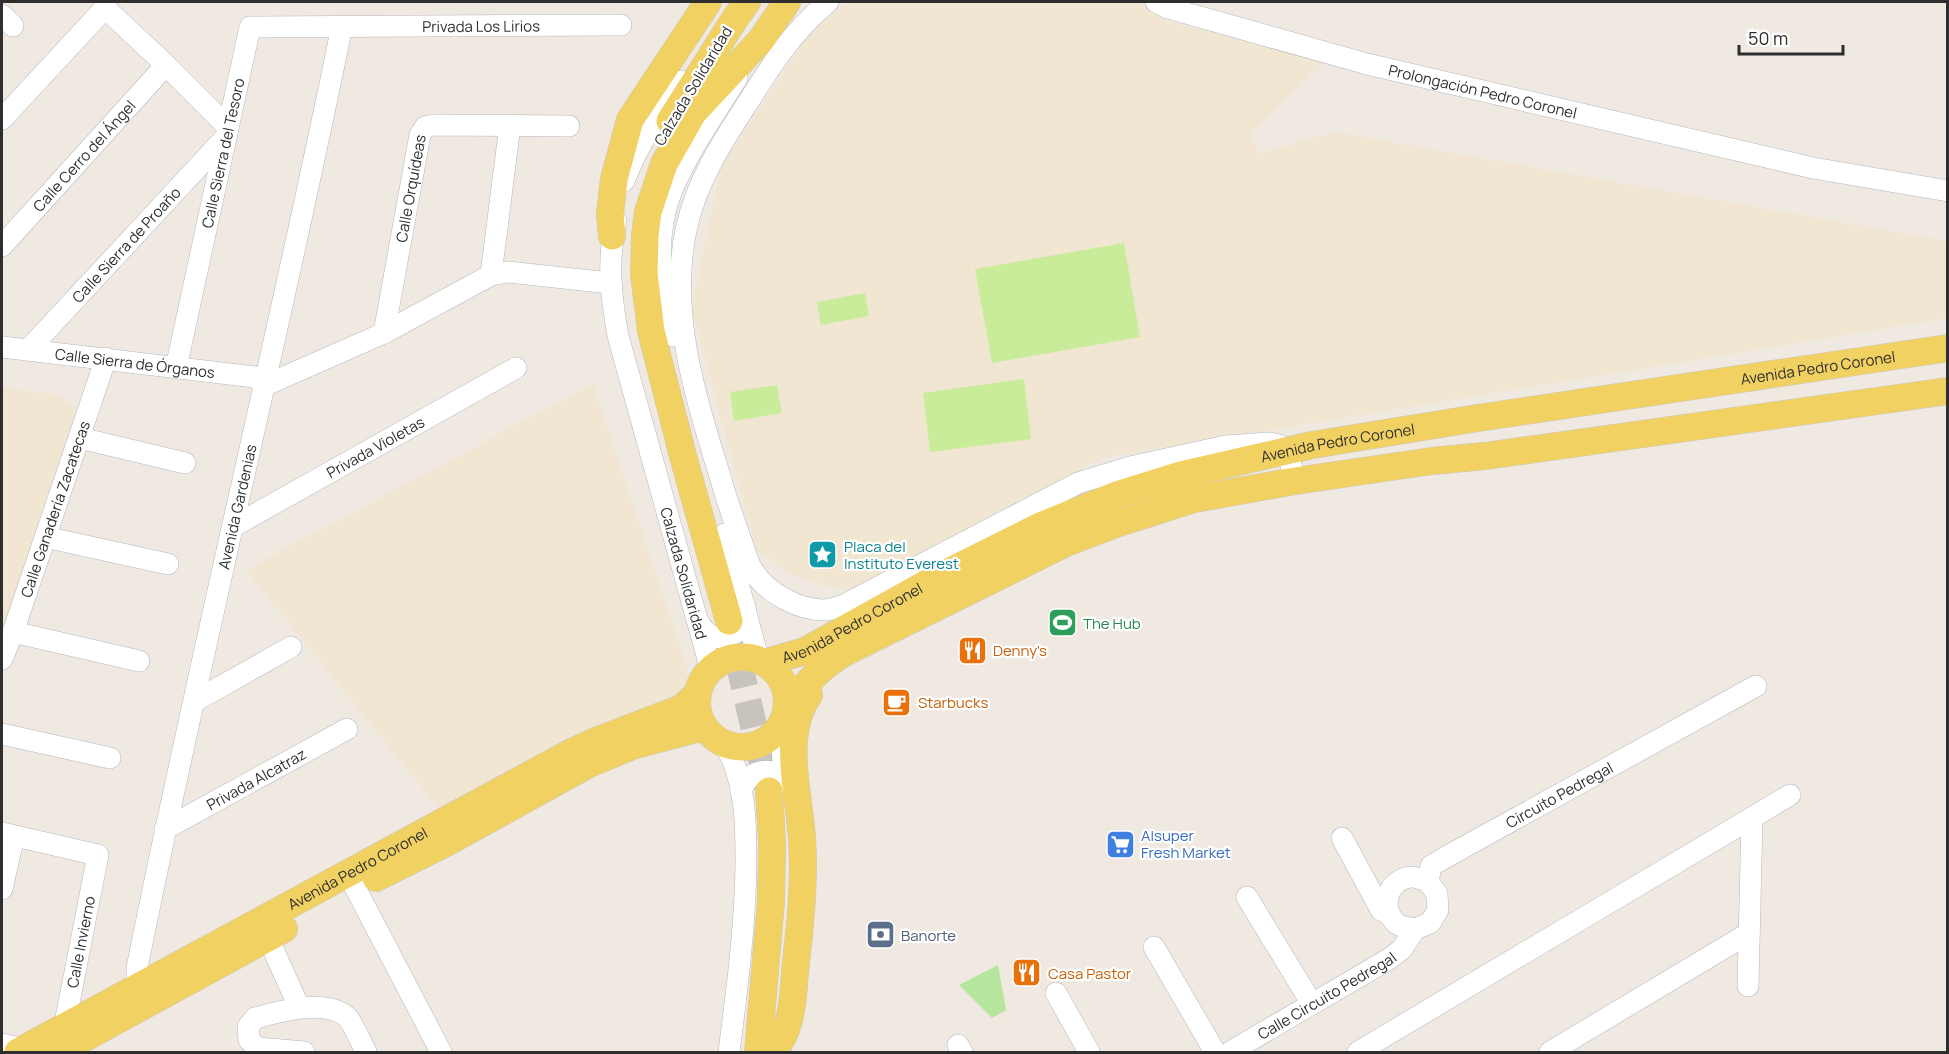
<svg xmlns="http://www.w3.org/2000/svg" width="1949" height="1054" font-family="Manrope,sans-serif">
<rect width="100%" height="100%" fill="#efe9e1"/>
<g fill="#f0e6d1">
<path d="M854 2H1141L1166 21 1326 60 1251 133 1259 153 1335 132 1947 241V318L1103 458 849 590 819 584 793 576 756 550 691 307 721 168 809 33 842 7Z"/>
<path d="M593 384 691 679 674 699 604 722 443 814 246 570Z"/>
<path d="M2 388 58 395 81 412 2 642Z"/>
</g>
<g fill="#b6e59e">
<circle cx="821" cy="555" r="13"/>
<path d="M998 965 1006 1010 992 1018 959 985Z"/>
</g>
<g fill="#c9ec9a">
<path d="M1124 243 1140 337 992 363 975 269Z"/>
<path d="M865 293 869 316 821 325 817 302Z"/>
<path d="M1024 379 1031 439 930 452 923 393Z"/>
<path d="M777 385 782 413 734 421 730 392Z"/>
</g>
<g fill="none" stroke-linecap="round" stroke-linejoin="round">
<path stroke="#c8c4bd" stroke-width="27" stroke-dasharray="27 14" stroke-linecap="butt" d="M729 621 769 791"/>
<defs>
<g id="minor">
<path d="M828 2C792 32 772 64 747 104 721 144 696 182 686 230 668 316 697 401 722 483 728 504 735 523 742 543 745 551 747 561 752 569 765 592 798 610 824 610 830 610 836 607 842 606L1078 483 1130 467 1226 446 1269 443 1279 445 1287 450 1295 481"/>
<path id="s1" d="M1156 2 1168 8 1367 64 1813 168 1948 191"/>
<path d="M2 15 13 26"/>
<path d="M2 119 105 8 166 65 228 127"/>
<path d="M624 181C639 143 658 114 681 81"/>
<path id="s2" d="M616 221C607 259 611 297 618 336L711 670"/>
<path id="s3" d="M2 246 166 65"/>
<path d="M491 275 510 125"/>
<path id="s4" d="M384 333 420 135 425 127 432 125 569 126"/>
<path d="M672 336C660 290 653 236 672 190 689 150 714 115 737 78"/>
<path id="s5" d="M2 347 255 377 266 385"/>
<path id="s6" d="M28 350 224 139"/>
<path id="s7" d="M176 368 250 27 621 25"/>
<path d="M266 385 384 333 491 275 508 272 610 283"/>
<path d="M80 438 185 463"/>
<path id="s8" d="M234 526 516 368"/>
<path d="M725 534 758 658"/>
<path d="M45 537 168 564"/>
<path d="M698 621C709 643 725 641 743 628L746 620 745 607"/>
<path d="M13 632 139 661"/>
<path id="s9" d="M2 659 13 632 106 358"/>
<path d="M195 701 291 647"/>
<path d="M781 727 783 762"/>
<path d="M2 734 110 758"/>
<path d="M725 745C729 753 734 761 736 770 746 799 746 834 746 865 745 928 737 990 729 1052"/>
<path d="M741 792C747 772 763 767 782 775L787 784"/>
<path id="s10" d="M165 829 347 729"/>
<path d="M2 833 98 855 64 1028"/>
<path d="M1342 838 1381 910 1388 913"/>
<path d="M348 874 441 1052"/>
<path id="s11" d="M1428 881 1431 866 1446 857 1756 686"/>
<path d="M2 889 14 836"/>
<path d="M1247 897 1312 1004"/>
<path d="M1415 929C1409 928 1402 927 1397 924 1380 909 1386 882 1409 877 1415 876 1422 880 1428 881"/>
<path d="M1415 929 1430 923 1438 910 1437 894 1428 881"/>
<path d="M268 938 299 1007"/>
<path d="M1154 947 1215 1052"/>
<path id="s12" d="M137 986V968C200 653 278 341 342 26"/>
<path d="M1748 986 1752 818"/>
<path d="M1056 993 1089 1052"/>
<path d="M2 1044 24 1049 28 1052"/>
<path d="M958 1045 962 1052"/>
<path d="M304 1052 258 1048 249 1040 248 1027 255 1018C279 1012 323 998 346 1016 353 1022 361 1043 366 1052"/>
<path id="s13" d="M1230 1052 1389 959 1402 949 1415 929"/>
<path d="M1358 1052 1790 795"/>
<path d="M1550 1052 1749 933"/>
</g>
<g id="major">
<path d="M670 121 736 17 747 2"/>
<path d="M612 236 610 214 614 179 630 120 708 2"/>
<path d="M729 621 683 456 651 331 644 274 645 235 648 212 664 164 693 113 761 40 787 2"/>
<circle cx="742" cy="702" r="45"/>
<path id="s14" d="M767 662 805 651 938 577 1040 526 1117 495 1181 475 1312 445 1478 418 1948 348"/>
<path d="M787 712C803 686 819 667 846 652L1066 543 1116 524 1194 499 1295 481 1432 461 1485 456 1948 391"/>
<path d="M376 878 446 843 589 764 632 746 704 727"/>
<path d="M780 1042C793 1020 793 995 795 971 800 927 805 883 802 838 799 794 781 734 809 695"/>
<path id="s15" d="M18 1052 570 753 598 740 682 708 698 693"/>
<path d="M59 1052 284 929"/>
<path d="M758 1052 771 901 772 841 769 791"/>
</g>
</defs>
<use href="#minor" stroke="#b4b7c1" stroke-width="22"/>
<use href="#major" stroke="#c9c9c9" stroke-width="28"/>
<use href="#minor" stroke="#fff" stroke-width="21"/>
<use href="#major" stroke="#f2d163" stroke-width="27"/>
</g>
<defs>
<symbol id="sight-square" viewBox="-11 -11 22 22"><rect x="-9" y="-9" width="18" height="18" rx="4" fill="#0f9aa8" stroke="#fff"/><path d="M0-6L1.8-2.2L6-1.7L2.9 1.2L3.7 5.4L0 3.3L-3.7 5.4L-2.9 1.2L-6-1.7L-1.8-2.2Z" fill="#fff"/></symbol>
<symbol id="stadium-square" viewBox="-11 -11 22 22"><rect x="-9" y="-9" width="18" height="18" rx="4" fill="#2e9e5b" stroke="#fff"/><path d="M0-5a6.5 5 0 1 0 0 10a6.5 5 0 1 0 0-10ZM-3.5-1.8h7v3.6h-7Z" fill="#fff"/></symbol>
<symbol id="restaurant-square" viewBox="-11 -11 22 22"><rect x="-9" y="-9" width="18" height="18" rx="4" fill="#e8710a" stroke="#fff"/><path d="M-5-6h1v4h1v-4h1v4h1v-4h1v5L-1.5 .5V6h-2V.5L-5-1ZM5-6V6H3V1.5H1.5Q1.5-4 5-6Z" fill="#fff"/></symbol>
<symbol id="cafe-square" viewBox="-11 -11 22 22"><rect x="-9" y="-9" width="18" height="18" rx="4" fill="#e8710a" stroke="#fff"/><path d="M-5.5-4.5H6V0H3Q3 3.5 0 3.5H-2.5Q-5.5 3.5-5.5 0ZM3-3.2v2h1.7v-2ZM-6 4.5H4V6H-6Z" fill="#fff"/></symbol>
<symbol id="supermarket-square" viewBox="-11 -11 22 22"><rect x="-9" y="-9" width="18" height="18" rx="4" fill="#3f7fe0" stroke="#fff"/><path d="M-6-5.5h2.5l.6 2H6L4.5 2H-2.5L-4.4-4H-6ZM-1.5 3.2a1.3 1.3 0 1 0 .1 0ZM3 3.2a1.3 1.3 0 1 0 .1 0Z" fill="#fff"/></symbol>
<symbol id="bank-square" viewBox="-11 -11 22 22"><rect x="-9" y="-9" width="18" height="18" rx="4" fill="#5c6f8a" stroke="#fff"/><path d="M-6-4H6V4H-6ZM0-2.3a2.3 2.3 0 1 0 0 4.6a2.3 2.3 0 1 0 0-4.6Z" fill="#fff"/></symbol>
</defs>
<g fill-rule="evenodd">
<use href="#sight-square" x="806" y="538" width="33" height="33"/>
<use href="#stadium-square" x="1046" y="606" width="33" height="33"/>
<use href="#restaurant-square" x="956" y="634" width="33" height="33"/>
<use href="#cafe-square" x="880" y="686" width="33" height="33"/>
<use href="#supermarket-square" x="1104" y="828" width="33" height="33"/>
<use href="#bank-square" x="864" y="918" width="33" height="33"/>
<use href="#restaurant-square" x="1010" y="956" width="33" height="33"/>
</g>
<g text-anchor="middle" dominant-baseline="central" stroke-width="4.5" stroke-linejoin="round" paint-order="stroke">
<g font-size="15" fill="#2e2e2e" stroke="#fff">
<text stroke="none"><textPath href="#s7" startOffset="580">Privada Los Lirios</textPath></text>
<text transform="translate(693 86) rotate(-59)">Calzada Solidaridad</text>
<text stroke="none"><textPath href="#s1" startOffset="339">Prolongación Pedro Coronel</textPath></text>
<text stroke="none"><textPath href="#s7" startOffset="220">Calle Sierra del Tesoro</textPath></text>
<text stroke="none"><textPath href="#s3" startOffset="122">Calle Cerro del Ángel</textPath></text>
<text stroke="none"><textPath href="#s4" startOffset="147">Calle Orquídeas</textPath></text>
<text stroke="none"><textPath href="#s6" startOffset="144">Calle Sierra de Proaño</textPath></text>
<text stroke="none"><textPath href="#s5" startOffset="134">Calle Sierra de Órganos</textPath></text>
<text stroke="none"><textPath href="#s14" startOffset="1102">Avenida Pedro Coronel</textPath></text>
<text stroke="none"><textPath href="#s14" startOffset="616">Avenida Pedro Coronel</textPath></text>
<text stroke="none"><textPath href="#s8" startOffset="162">Privada Violetas</textPath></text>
<text stroke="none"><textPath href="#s12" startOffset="490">Avenida Gardenias</textPath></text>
<text stroke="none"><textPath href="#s9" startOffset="159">Calle Ganadería Zacatecas</textPath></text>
<text stroke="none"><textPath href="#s2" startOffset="362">Calzada Solidaridad</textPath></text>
<text stroke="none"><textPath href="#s14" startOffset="94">Avenida Pedro Coronel</textPath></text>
<text stroke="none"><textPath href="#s10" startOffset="104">Privada Alcatraz</textPath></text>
<text stroke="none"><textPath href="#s11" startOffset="162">Circuito Pedregal</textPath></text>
<text stroke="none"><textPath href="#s15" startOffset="386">Avenida Pedro Coronel</textPath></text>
<text transform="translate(81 942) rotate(-79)">Calle Invierno</text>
<text stroke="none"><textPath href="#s13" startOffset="112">Calle Circuito Pedregal</textPath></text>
</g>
<g font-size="15" fill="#0d838f" stroke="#fff" text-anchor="start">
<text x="844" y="546">Placa del<tspan x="844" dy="17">Instituto Everest</tspan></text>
</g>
<g font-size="15" fill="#27864d" stroke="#fff" text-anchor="start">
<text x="1083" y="623">The Hub</text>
</g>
<g font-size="15" fill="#c56008" stroke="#fff" text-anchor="start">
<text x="993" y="650">Denny's</text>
<text x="918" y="702">Starbucks</text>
<text x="1048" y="973">Casa Pastor</text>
</g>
<g font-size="15" fill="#366cbe" stroke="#fff" text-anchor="start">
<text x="1141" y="835">Alsuper<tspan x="1141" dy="17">Fresh Market</tspan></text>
</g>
<g font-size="15" fill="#4e5e75" stroke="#fff" text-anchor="start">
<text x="901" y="935">Banorte</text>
</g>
</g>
<rect width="1949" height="1054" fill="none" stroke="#2e2e2e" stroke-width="6"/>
<path d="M1739 45v9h104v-9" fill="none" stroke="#2e2e2e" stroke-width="3"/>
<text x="1748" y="45" font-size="18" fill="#2e2e2e" stroke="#ffffff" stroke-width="4.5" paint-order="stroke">50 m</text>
</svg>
